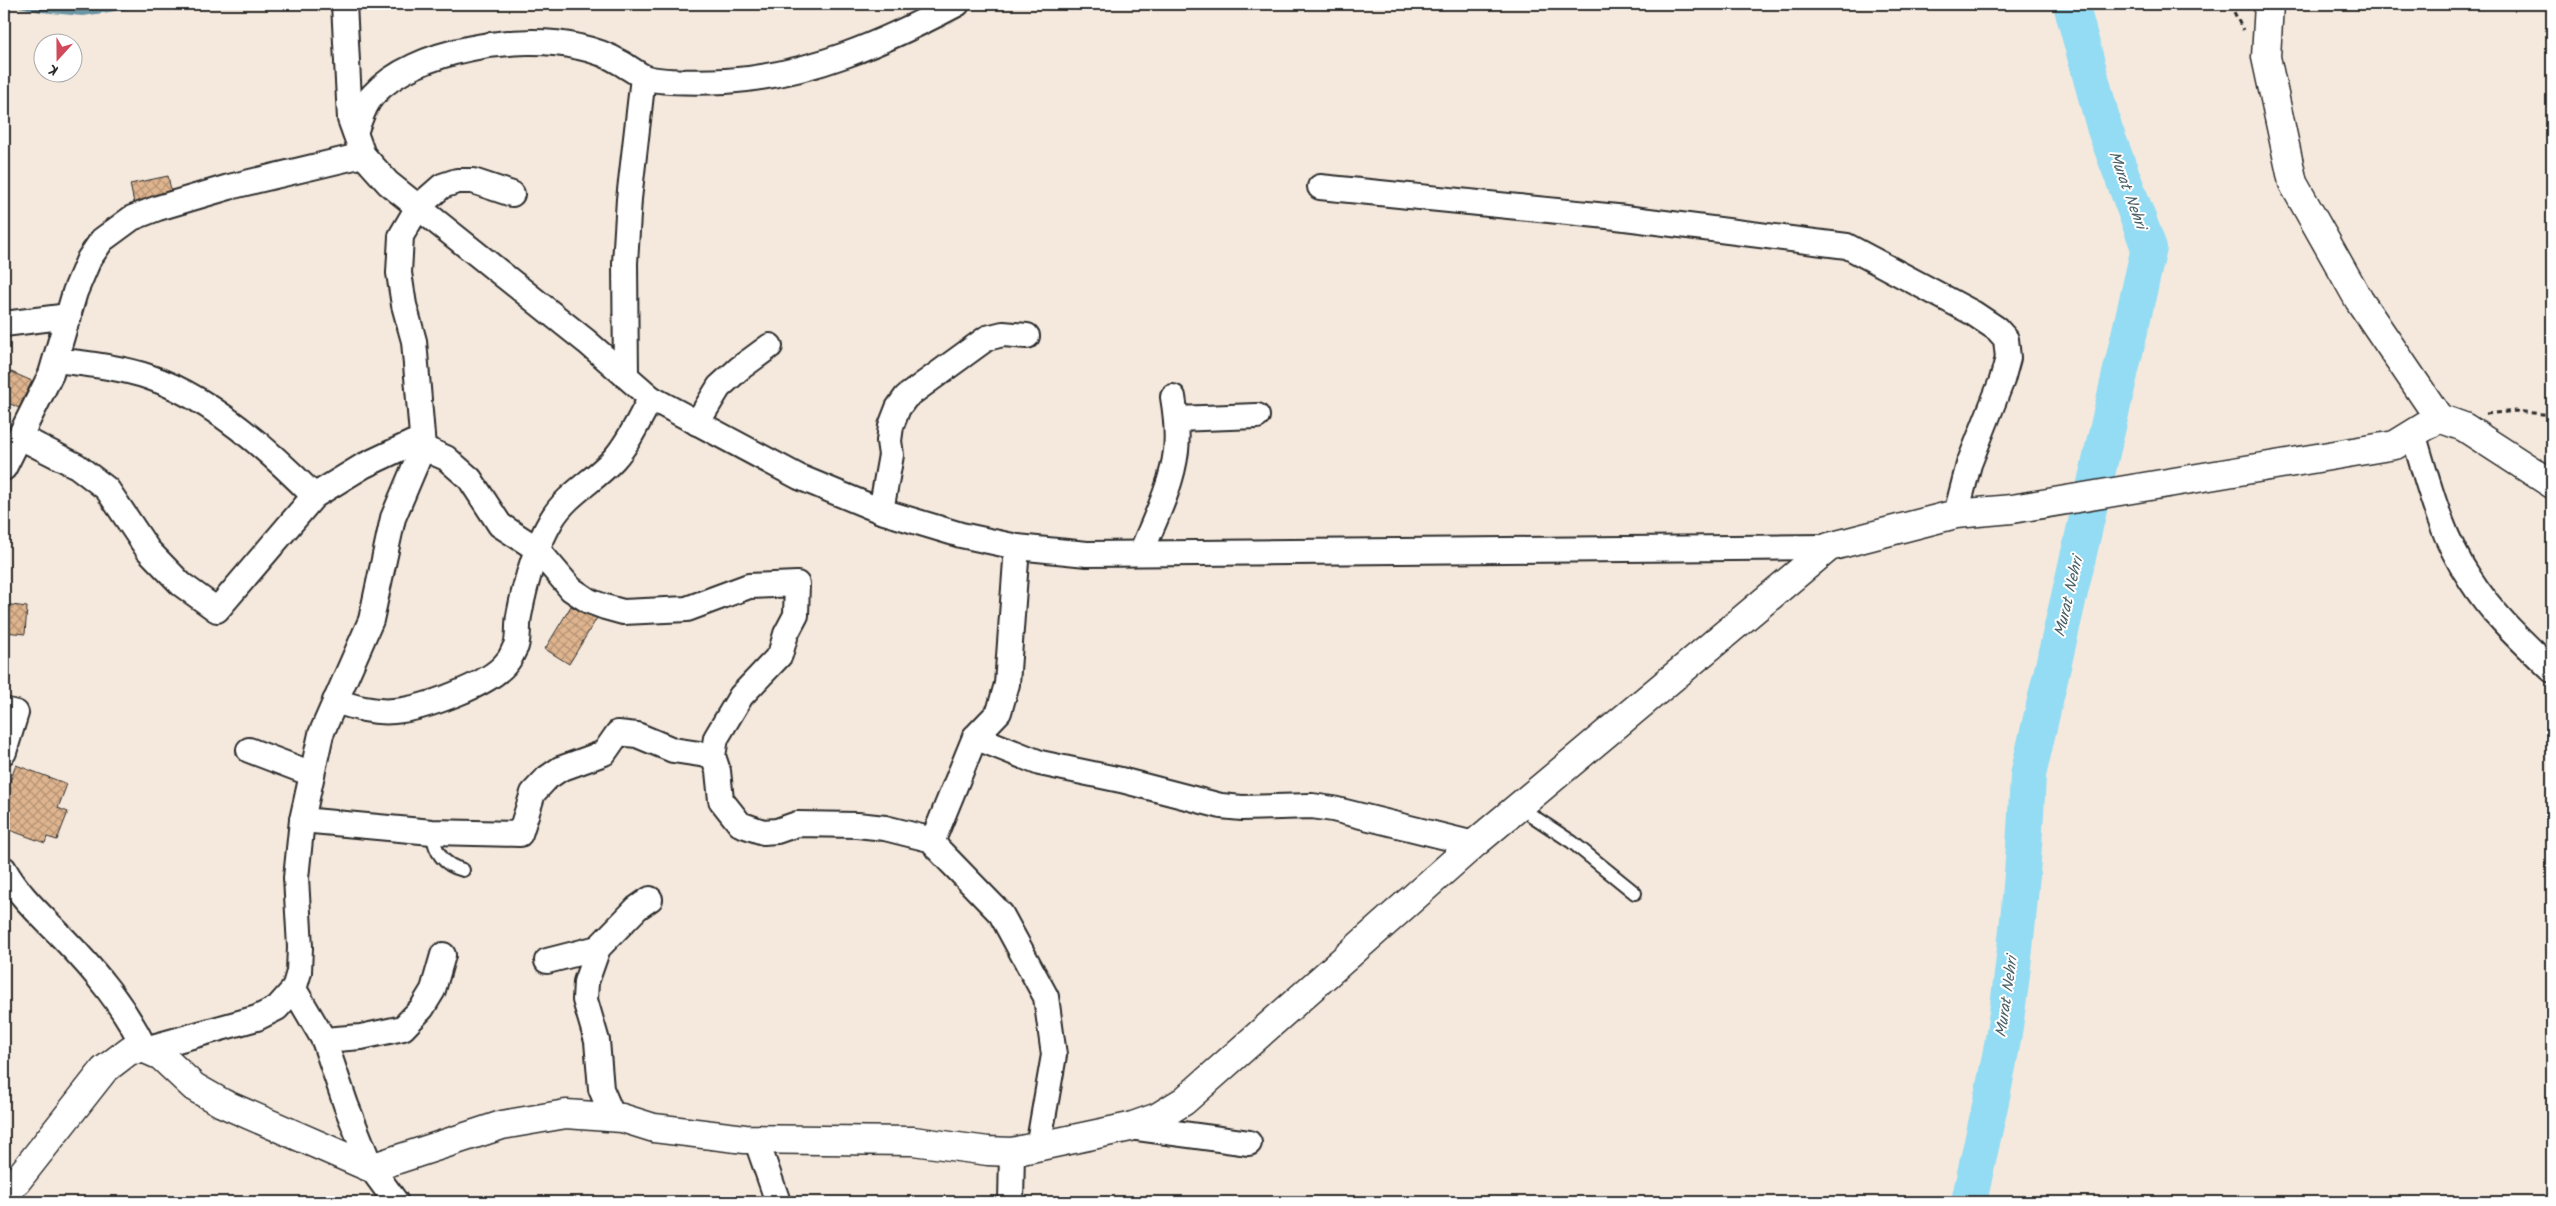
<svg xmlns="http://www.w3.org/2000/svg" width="2556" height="1206" font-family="Kalam,sans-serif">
<defs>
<pattern id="building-cross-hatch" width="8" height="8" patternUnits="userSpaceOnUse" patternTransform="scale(1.25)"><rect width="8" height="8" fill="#dfb58f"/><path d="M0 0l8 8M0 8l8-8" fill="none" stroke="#b59375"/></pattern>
</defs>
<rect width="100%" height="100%" fill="#f5e9dd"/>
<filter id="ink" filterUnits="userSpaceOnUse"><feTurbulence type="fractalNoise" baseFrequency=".02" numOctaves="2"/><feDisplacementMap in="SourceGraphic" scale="10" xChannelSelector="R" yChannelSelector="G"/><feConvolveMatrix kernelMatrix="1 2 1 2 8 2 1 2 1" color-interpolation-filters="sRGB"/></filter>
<g filter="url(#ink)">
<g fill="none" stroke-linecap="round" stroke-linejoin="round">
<path stroke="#6995a4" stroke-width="6" d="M21 4 41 9 83 13 141 4"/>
<path stroke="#93dcf4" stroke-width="36" d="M1969 1202C1980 1148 1994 1094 2003 1039 2017 951 2024 863 2028 775L2149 248 2105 130 2071 4"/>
</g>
<g fill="url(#building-cross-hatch)" stroke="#2b2b2b">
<path d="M168 176 171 190 134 203 130 184Z"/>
<path d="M9 371 32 381 19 408 4 401V382Z"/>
<path d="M4 604 27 607 25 634 4 632Z"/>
<path d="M571 606 597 618 569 664 545 649Z"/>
<path d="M16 765 67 784 58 808 68 812 57 840 47 837 45 843 4 828V797Z"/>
</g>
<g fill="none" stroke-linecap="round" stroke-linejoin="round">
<defs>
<g id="lane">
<path d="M1519 807 1572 842 1635 893"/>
<path d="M432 832C435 852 443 865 463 870"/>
</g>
<g id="street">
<path d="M344 4 350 119 363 155 388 183 587 342 651 398 799 477 881 511 961 535 1017 547 1087 554 1829 547"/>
<path d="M355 132C360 120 364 104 373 95 414 49 521 33 579 47 594 50 608 55 621 63 628 67 636 73 644 77 660 83 708 82 726 81 809 76 885 42 957 4"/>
<path d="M1320 187 1617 217 1847 246 1973 313 1997 329 2006 339 2008 358 2002 380 1969 464 1956 514"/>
<path d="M4 324 69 316"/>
<path d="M56 360C86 364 120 367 149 377 210 397 270 451 314 496"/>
<path d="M626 376 625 263 629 199 643 77"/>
<path d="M1176 419 1257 416"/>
<path d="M697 423 719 387 740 368 770 346"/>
<path d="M2413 433C2428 483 2441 536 2470 579 2492 614 2523 642 2552 670"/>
<path d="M20 437 77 466 107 489 148 550 181 584 217 610 314 496 363 466 412 443 446 458 470 479 500 525 537 549 571 589 589 601 605 607 623 612 687 609 749 586 797 584 796 615 786 634 780 655 741 696 716 738 713 756 718 771 721 800 740 824 763 832 777 831 797 824 857 825 885 828 933 840"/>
<path d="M4 468 51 374 75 292 89 259 102 240 132 218 158 208 229 187 363 155"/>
<path d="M881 511 891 455 889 441 891 426 898 408 906 397 987 338 1003 334 1027 336"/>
<path d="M1017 547 1007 684 999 712 975 737 933 840 937 848 1001 914 1046 997 1054 1055 1038 1147"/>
<path d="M1141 553C1154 521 1172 486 1176 451 1178 432 1176 415 1173 397"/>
<path d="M335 701C354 707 374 713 394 711 422 709 490 685 507 662 511 658 513 651 516 646 519 637 517 625 519 616 525 583 535 548 552 519 567 494 594 481 614 459 630 441 639 419 651 398"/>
<path d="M4 710 16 713 4 752"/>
<path d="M975 737 1040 763 1121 780 1221 806 1242 808 1312 806 1333 809 1474 844"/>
<path d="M249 750 312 774"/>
<path d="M302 820 432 832 520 834 533 793 547 778 560 769 604 753 618 733 637 735 673 750 713 756"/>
<path d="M4 869C19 896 42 916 63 938 96 972 124 1006 145 1049L257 1018 277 1008 294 989 299 972 300 947 296 878 302 820 321 734 371 620 393 518 423 447 414 341 404 305 399 273 401 236 418 207 442 186 457 181H473L512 194"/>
<path d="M547 961 598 948"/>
<path d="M294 989 324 1040 346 1105 371 1168 396 1202"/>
<path d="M324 1040 361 1037 403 1028 422 1008 433 990 443 955"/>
<path d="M613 1117 601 1089 597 1041 585 1000 586 982 598 948 637 908 650 899"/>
<path d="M1130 1127 1249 1143"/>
<path d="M756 1139 778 1202"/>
<path d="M1011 1202 1012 1152"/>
</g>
<g id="secondary">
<path d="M2269 4 2266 57 2293 183 2359 300 2439 418 2464 427 2552 484"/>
<path d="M4 1197 104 1070 130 1050 145 1049 161 1056 194 1087 222 1103 371 1168 502 1125 566 1114 622 1118 654 1128 745 1139 913 1141 988 1151 1012 1152 1130 1127 1158 1117 1184 1101 1474 844 1829 547 1956 514 2012 509 2395 445 2439 418"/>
</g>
</defs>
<use href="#lane" stroke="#2b2b2b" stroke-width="16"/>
<use href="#street" stroke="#2b2b2b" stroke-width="28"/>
<use href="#secondary" stroke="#2b2b2b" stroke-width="31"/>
<g stroke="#2b2b2b" stroke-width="3" stroke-dasharray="5 4" stroke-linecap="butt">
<path d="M2230 4 2243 30"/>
<path d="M2486 414 2515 411 2552 415"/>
</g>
<use href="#lane" stroke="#fff" stroke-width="12"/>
<use href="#street" stroke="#fff" stroke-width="24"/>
<use href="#secondary" stroke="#fff" stroke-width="28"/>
</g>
</g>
<g text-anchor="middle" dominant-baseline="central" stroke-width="4" stroke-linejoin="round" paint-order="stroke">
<g font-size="16" font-style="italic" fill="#4a6067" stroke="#fff">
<text transform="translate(2127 190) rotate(70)">Murat Nehri</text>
<text transform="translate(2069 597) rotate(-77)">Murat Nehri</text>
<text transform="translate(2007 997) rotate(-82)">Murat Nehri</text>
</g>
</g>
<rect width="2556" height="1206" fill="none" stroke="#fff" stroke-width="20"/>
<rect x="10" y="10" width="2536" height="1186" fill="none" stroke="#2b2b2b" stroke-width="2" filter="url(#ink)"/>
<g transform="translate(58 58) rotate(201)"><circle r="24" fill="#ffffff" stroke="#aaaaaa"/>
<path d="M0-4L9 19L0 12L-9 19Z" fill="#d1495b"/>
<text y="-8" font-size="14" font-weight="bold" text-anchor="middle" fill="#2b2b2b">K</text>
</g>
</svg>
